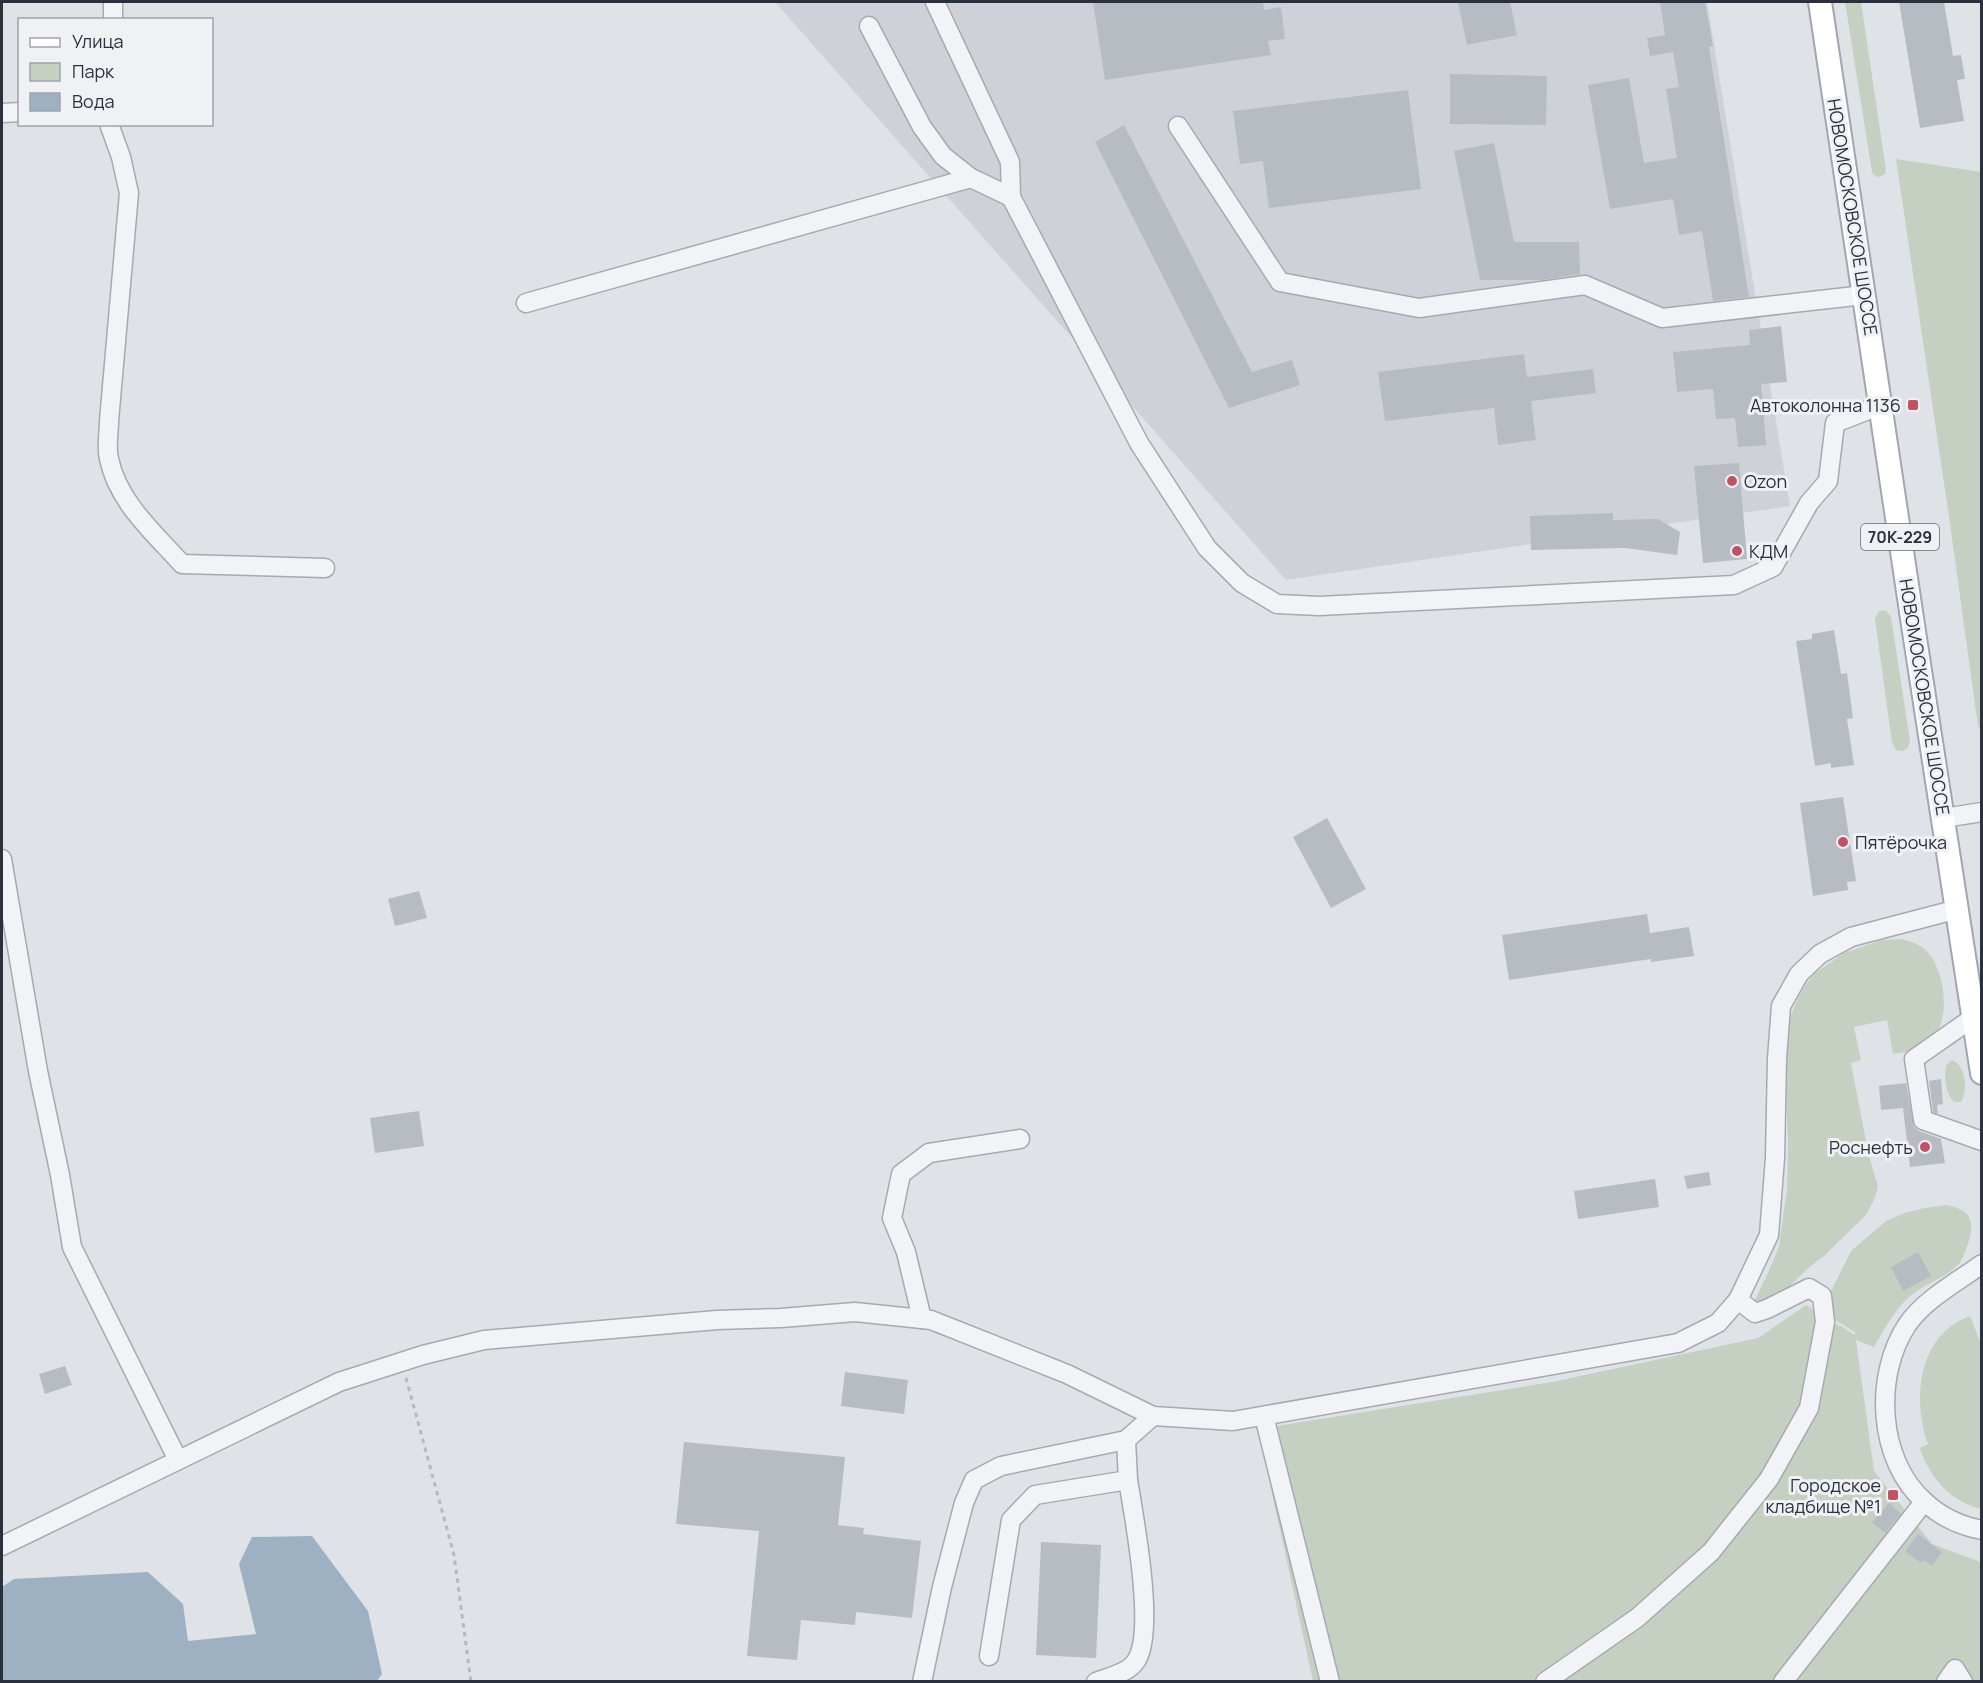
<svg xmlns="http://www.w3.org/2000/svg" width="1983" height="1683" font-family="Manrope,sans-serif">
<rect width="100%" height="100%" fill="#dfe3e7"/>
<path fill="#ced2d8" d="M775 2H1707L1790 506 1286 580Z"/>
<g fill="#c6d0c2">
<path d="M1845 2H1861L1886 170 1885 174 1879 177 1873 175 1872 172Z"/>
<path d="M1896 159 1981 172V731L1978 726 1950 524Z"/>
<path d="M1883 610 1887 612 1891 617 1910 741 1908 748 1903 751 1896 750 1892 743 1875 619 1878 612Z"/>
<path d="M1902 939C1913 942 1923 945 1930 955 1947 978 1953 1033 1921 1048 1913 1051 1902 1052 1893 1054L1887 1020 1854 1027 1861 1060 1851 1063 1868 1152 1878 1187 1874 1200 1866 1215 1825 1255 1807 1269 1785 1291 1751 1308 1768 1273 1779 1246 1783 1217 1787 1189 1788 1147 1785 1044 1789 1020 1795 1005 1804 987 1814 974 1844 953 1882 940Z"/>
<path d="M1952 1060C1966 1065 1968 1091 1961 1102H1954C1945 1093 1944 1077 1946 1065Z"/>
<path d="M1946 1205C1970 1210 1976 1219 1968 1244 1965 1251 1963 1259 1958 1265 1944 1279 1923 1284 1908 1298 1893 1312 1884 1330 1874 1347L1856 1340 1874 1471 1932 1544 1981 1562V1681H1313L1258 1429 1552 1382 1758 1338 1806 1305 1855 1335V1332L1828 1316 1826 1304 1831 1291 1851 1251 1886 1221 1905 1213 1924 1208Z"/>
<path d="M1970 1316 1981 1344V1509C1951 1502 1929 1477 1920 1448L1928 1444C1912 1398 1918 1335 1970 1316Z"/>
</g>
<path fill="#9eb1c3" d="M312 1536 368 1611 382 1674 377 1681H2V1587L14 1579 148 1572 183 1604 188 1641 256 1634 239 1564 252 1537Z"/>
<g fill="#b7bcc3">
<path d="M1093 2H1263L1264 10 1281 7 1285 39 1268 41 1271 55 1105 80Z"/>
<path d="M1458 2H1510L1517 35 1467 45Z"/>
<path d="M1660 2H1705L1713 46 1709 47 1749 297 1713 301 1702 231 1679 235 1673 199 1610 209 1588 85 1629 78 1644 163 1677 158 1666 89 1679 87 1673 52 1650 56 1647 38 1665 35Z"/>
<path d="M1899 2H1944L1953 56 1961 55 1965 79 1957 80 1964 121 1920 128Z"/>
<path d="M1450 74 1547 76 1546 125 1450 124Z"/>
<path d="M1408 90 1421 189 1269 208 1263 161 1240 164 1233 111Z"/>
<path d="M1124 125 1252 372 1292 360 1300 385 1229 408 1095 142Z"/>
<path d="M1494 143 1514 242H1579L1580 274 1542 280H1480L1454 151Z"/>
<path d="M1781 326 1787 382 1761 384 1766 445 1738 447 1735 418 1716 419 1713 389 1677 392 1673 352 1750 345 1749 330Z"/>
<path d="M1524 354 1527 377 1593 369 1596 393 1531 401 1536 440 1498 445 1494 408 1385 421 1378 372Z"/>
<path d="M1739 463 1747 559 1703 563 1694 466Z"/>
<path d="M1613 513V520L1658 519 1680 532 1677 555 1625 548 1531 550 1530 516Z"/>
<path d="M1834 630 1841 674 1847 673 1853 718 1847 719 1854 765 1831 768V763L1815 766 1796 641 1812 639V634Z"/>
<path d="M1843 797 1856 881 1847 882 1848 890 1813 896 1800 803Z"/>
<path d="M1327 818 1366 889 1331 908 1293 837Z"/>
<path d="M419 891 427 918 395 926 388 899Z"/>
<path d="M1647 914 1650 933 1689 927 1694 956 1651 962V959L1509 980 1502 935Z"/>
<path d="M1941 1079 1943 1104 1937 1105 1938 1114 1933 1112 1929 1081Z"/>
<path d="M1906 1083 1914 1127 1919 1131 1941 1139 1945 1163 1910 1167 1903 1108 1881 1110 1879 1086Z"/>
<path d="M419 1111 424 1146 375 1153 370 1118Z"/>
<path d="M1709 1172 1711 1185 1687 1189 1684 1176Z"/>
<path d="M1655 1179 1659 1207 1578 1219 1574 1191Z"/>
<path d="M1918 1252 1931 1276 1903 1291 1891 1267Z"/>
<path d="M65 1366 72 1385 45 1394 39 1374Z"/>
<path d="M845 1372 908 1380 904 1414 841 1406Z"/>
<path d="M684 1442 845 1457 838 1525 864 1528 863 1534 921 1541 912 1618 856 1612 855 1625 801 1620 797 1660 747 1656 759 1531 676 1524Z"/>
<path d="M1889 1503 1901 1514 1885 1533 1872 1522Z"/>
<path d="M1918 1534 1942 1552 1932 1566 1924 1560 1921 1563 1905 1551Z"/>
<path d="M1041 1542 1101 1545 1096 1658 1036 1655Z"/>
</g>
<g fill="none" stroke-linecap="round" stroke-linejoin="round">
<defs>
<g id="minor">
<path d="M113 2V20"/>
<path d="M935 2 1010 162 1011 197 1139 443 1207 548 1242 583 1277 604 1319 606 1734 585 1773 567 1809 503 1828 481 1835 423 1881 405"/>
<path d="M869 26 922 127 943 156 971 178"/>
<path d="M2 113 20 112"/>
<path d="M109 124 121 157 129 193 109 421C109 433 106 447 109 459 118 502 154 533 182 564L325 568"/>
<path d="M1178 126 1280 282 1419 308 1585 285 1662 318 1864 295"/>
<path d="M526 303 971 178 1011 197"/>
<path d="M1944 818 1982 812"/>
<path d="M2 859 38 1071 60 1175 72 1247 178 1460"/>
<path d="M1974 1017 1914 1059 1923 1120 1982 1141"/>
<path d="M1982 1264C1957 1282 1925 1299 1907 1325 1874 1375 1877 1460 1925 1502 1940 1516 1961 1526 1982 1530"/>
<path d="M922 1319 906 1252 892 1218 901 1174 929 1153 1020 1139"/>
<path d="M1264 1416 1330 1682"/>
<path d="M2 1546 339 1382 423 1355 484 1340 717 1320 781 1318 855 1312 922 1319 931 1320 1067 1374 1153 1416 1233 1421 1678 1343 1718 1323 1738 1300 1769 1235 1775 1158 1777 1059 1781 1006 1799 974 1820 954 1851 937 1958 909"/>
<path d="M989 1656 1011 1520 1035 1495 1128 1480 1126 1440 1153 1416"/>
<path d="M922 1682 942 1587 964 1503 974 1480 1001 1466 1126 1440"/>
<path d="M1096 1682C1109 1677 1128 1673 1136 1661 1156 1632 1134 1517 1128 1480"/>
<path d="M1545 1682 1637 1618 1711 1552 1769 1479 1809 1408 1825 1322 1822 1296 1809 1288 1767 1309 1755 1313 1738 1300"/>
<path d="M1783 1682 1924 1502"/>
<path d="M1946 1682 1955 1669 1963 1682"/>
</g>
<path id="major" d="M1820 2 1913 625 1982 1073"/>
</defs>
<use href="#minor" stroke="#a5aab0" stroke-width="21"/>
<use href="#major" stroke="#a0a7b1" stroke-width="26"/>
<path stroke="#b6b9be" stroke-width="3" stroke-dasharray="4.5 4.5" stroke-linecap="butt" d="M406 1378 454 1555 471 1682"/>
<use href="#minor" stroke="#f2f3f6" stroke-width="18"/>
<use href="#major" stroke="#fff" stroke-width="22"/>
</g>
<g fill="#bf5265" stroke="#eff1f5" stroke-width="2">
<rect x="1907" y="399" width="12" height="12" rx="3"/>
<circle cx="1732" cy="481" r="6"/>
<circle cx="1737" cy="551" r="6"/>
<circle cx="1843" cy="842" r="6"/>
<circle cx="1925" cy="1147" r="6"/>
<rect x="1887" y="1489" width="12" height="12" rx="3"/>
</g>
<g text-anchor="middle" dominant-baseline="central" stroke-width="6" stroke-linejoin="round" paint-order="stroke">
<rect fill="#eff1f5" stroke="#656b74" stroke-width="1.5" x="1861" y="524" width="78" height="26" rx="4.5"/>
<g font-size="16" font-weight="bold" fill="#2a313c">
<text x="1900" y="537">70К-229</text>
</g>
<g font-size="18" fill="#2a313c" stroke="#eff1f5">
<text transform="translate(1853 217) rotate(81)">НОВОМОСКОВСКОЕ ШОССЕ</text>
<text transform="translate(1925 697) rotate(81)">НОВОМОСКОВСКОЕ ШОССЕ</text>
</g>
<g font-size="18" fill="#2a313c" stroke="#eff1f5" text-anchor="end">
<text x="1901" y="405">Автоколонна 1136</text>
<text x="1744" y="481" text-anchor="start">Ozon</text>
<text x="1749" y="551" text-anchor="start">КДМ</text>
<text x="1855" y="842" text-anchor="start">Пятёрочка</text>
<text x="1913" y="1147">Роснефть</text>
<text x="1881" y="1485">Городское<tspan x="1881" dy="21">кладбище №1</tspan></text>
</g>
</g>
<rect width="1983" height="1683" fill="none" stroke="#2a313c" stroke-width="6"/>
<rect x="18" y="18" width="195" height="108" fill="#eff1f5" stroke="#a0a4ab" stroke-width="1.5"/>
<rect x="30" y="38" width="30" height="9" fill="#ffffff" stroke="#a0a4ab" stroke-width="1.5"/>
<text x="72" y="48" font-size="18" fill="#2a313c">Улица</text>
<rect x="30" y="63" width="30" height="18" fill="#c6d0c2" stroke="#a0a4ab" stroke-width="1.5"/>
<text x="72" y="78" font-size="18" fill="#2a313c">Парк</text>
<rect x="30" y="93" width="30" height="18" fill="#9eb1c3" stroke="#a0a4ab" stroke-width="1.5"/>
<text x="72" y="108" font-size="18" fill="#2a313c">Вода</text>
</svg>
